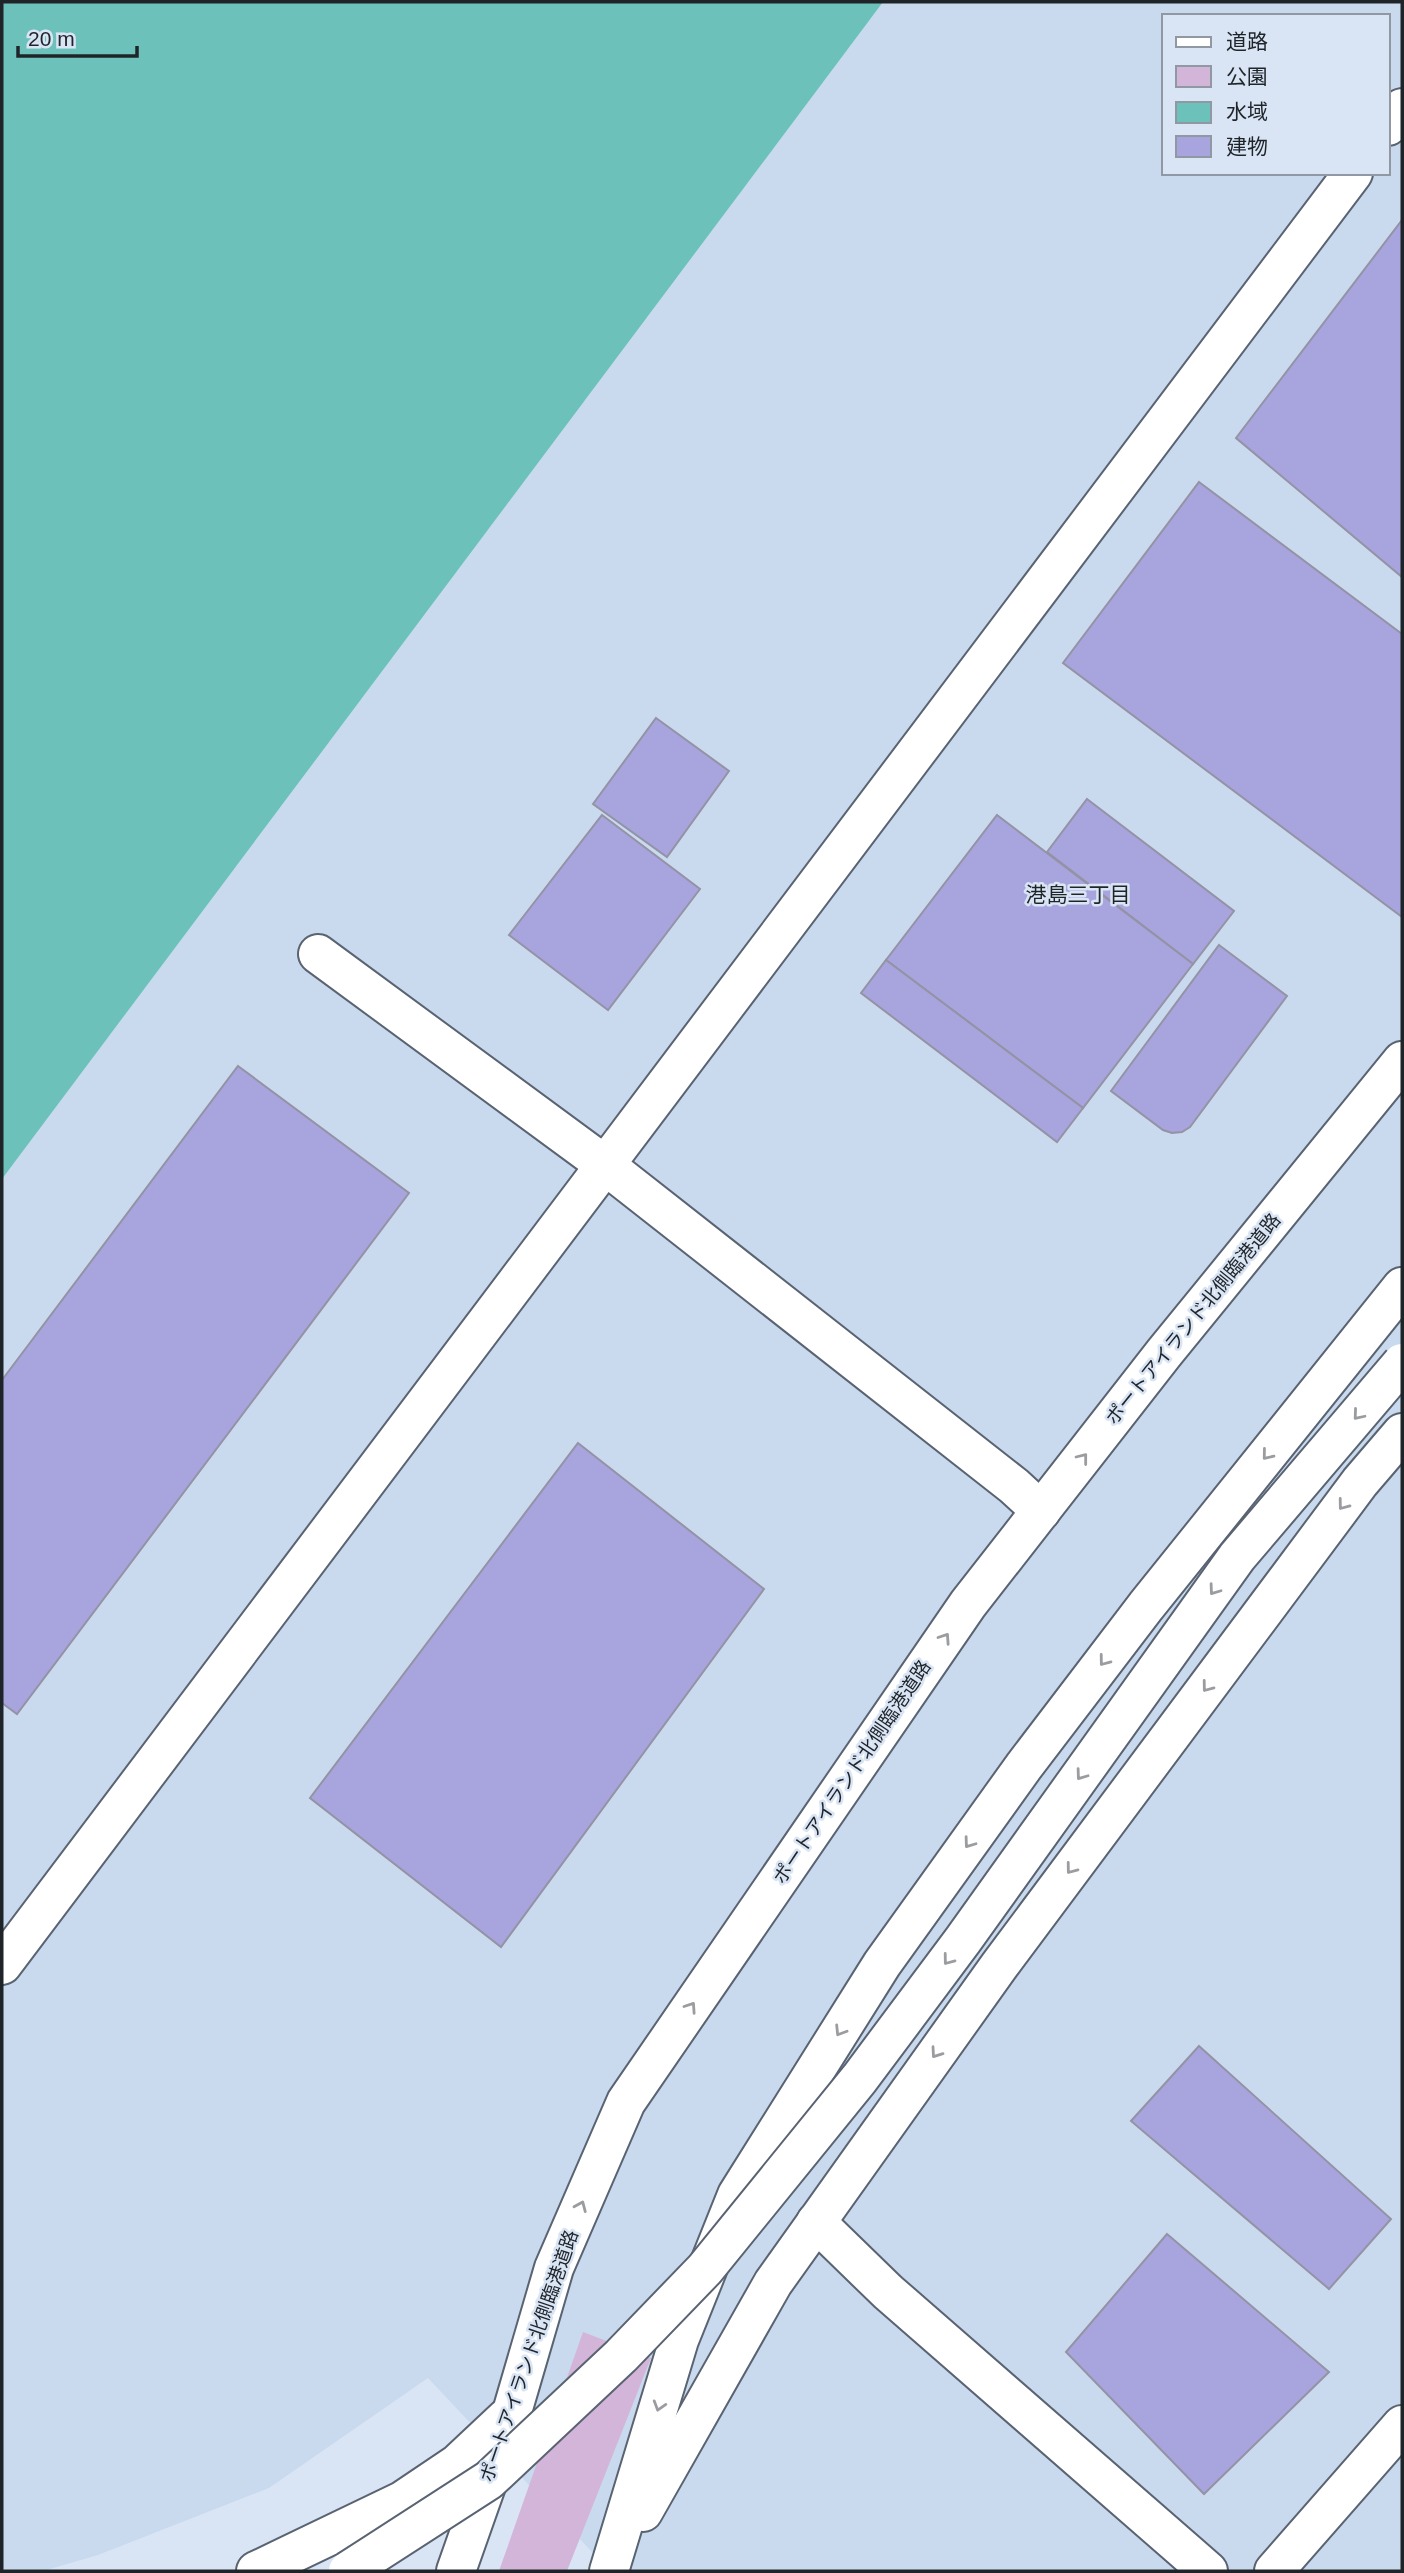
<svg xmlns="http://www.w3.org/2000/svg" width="1404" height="2573" font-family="Arial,'Noto Sans JP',sans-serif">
<rect width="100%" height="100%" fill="#d9e5f5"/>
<path fill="#c9daef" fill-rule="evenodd" d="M883 2H1402V2571H610L428 2378 269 2488 98 2555 43 2571H2V1179ZM1164 16H1388V173H1164Z"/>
<path fill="#d4b5da" d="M583 2332 651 2358 567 2571H499Z"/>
<path fill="#6cc1ba" d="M2 2H883L2 1179Z"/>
<g fill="#a8a4de" stroke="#9493a5" stroke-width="2">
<path d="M1402 220V577L1236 438Z"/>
<path d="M1199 482 1402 634V917L1063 663Z"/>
<path d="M656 718 729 771 667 857 593 804Z"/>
<path d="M1087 799 1234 911 1193 964 1047 852Z"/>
<path d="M602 815 700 889 608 1010 509 935Z"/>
<path d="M997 815 1193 964 1083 1108 886 960Z"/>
<path d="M1219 945 1287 996 1190 1127 1182 1132 1172 1133 1163 1130 1111 1091Z"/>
<path d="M886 960 1083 1108 1057 1142 861 993Z"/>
<path d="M238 1066 409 1193 17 1714 2 1703V1380Z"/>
<path d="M578 1443 764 1589 501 1947 310 1798Z"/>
<path d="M1199 2046 1391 2219 1329 2289 1131 2121Z"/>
<path d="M1167 2234 1329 2372 1204 2494 1066 2352Z"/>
</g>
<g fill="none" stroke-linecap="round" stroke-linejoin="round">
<defs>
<g id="tertiary">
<path d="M1388 126 1402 108"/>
<path d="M318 954 605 1165 1014 1486 1041 1511"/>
<path d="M2 1965 1353 173"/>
<path d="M816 2222 888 2292 1208 2571"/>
<path d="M643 2512 773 2283 999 1966 1360 1482 1402 1433"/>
<path d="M256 2571 402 2501 457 2464 506 2418"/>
<path d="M456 2571 512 2412 554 2268 626 2102 968 1604 1164 1353 1402 1061"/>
<path d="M609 2571 679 2340 737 2195 882 1964 1024 1766 1146 1606 1402 1287"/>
<path d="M1274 2571 1402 2425"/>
</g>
</defs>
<use href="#tertiary" stroke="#596371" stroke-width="42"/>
<use href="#tertiary" stroke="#fff" stroke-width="38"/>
<defs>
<path id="tertiary-bridge" d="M348 2571 489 2480 621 2356 705 2269 860 2078 963 1940 1237 1557 1402 1363"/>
</defs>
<use href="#tertiary-bridge" stroke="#596371" stroke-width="42" stroke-linecap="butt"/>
<use href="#tertiary-bridge" stroke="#fff" stroke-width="38"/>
</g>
<defs><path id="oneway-chevron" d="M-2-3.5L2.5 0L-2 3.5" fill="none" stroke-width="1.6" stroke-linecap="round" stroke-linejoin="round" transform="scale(1.75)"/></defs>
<g stroke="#9a9c9f">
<use href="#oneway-chevron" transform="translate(1358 1415) rotate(130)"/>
<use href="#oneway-chevron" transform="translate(1267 1455) rotate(129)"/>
<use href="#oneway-chevron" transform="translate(1083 1458) rotate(-52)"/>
<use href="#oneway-chevron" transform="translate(1343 1505) rotate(127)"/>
<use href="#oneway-chevron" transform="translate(1214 1590) rotate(126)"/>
<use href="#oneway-chevron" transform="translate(945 1638) rotate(-56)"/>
<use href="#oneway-chevron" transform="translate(1104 1661) rotate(127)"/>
<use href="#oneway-chevron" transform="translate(1207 1687) rotate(127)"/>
<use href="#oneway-chevron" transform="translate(1081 1775) rotate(126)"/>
<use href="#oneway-chevron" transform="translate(969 1843) rotate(126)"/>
<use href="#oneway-chevron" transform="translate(1071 1869) rotate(127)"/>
<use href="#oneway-chevron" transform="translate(948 1960) rotate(127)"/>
<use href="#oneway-chevron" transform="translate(691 2007) rotate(-56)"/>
<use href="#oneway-chevron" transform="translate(840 2031) rotate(122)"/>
<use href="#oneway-chevron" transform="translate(936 2053) rotate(125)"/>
<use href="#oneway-chevron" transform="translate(581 2206) rotate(-67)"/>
<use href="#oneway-chevron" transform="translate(659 2406) rotate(107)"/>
</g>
<g text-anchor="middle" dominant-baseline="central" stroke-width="5" stroke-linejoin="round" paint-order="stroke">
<g font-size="19" fill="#1f2429" stroke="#d9e5f5">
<text transform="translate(1193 1319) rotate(-51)">ポートアイランド北側臨港道路</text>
<text transform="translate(852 1772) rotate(-56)">ポートアイランド北側臨港道路</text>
<text transform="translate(529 2356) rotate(-71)">ポートアイランド北側臨港道路</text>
</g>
<g font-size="21" fill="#1f2429" stroke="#d9e5f5">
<text x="1078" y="894">港島三丁目</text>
</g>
</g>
<rect width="1404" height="2573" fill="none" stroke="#1f2429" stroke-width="7"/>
<rect x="1162" y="14" width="228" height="161" fill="#d9e5f5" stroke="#8f98a3" stroke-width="2"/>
<rect x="1176" y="37" width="35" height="10" fill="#ffffff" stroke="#8f98a3" stroke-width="2"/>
<text x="1226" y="49" font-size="21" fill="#1f2429">道路</text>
<rect x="1176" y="66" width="35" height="21" fill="#d4b5da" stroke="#8f98a3" stroke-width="2"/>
<text x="1226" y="84" font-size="21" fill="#1f2429">公園</text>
<rect x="1176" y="102" width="35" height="21" fill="#6cc1ba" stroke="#8f98a3" stroke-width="2"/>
<text x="1226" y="119" font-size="21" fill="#1f2429">水域</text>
<rect x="1176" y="136" width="35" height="21" fill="#a8a4de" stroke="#8f98a3" stroke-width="2"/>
<text x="1226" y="154" font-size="21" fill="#1f2429">建物</text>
<path d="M18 46v10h119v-10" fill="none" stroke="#1f2429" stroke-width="3.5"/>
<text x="28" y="46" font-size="21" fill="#1f2429" stroke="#d9e5f5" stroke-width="5" paint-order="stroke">20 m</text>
</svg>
